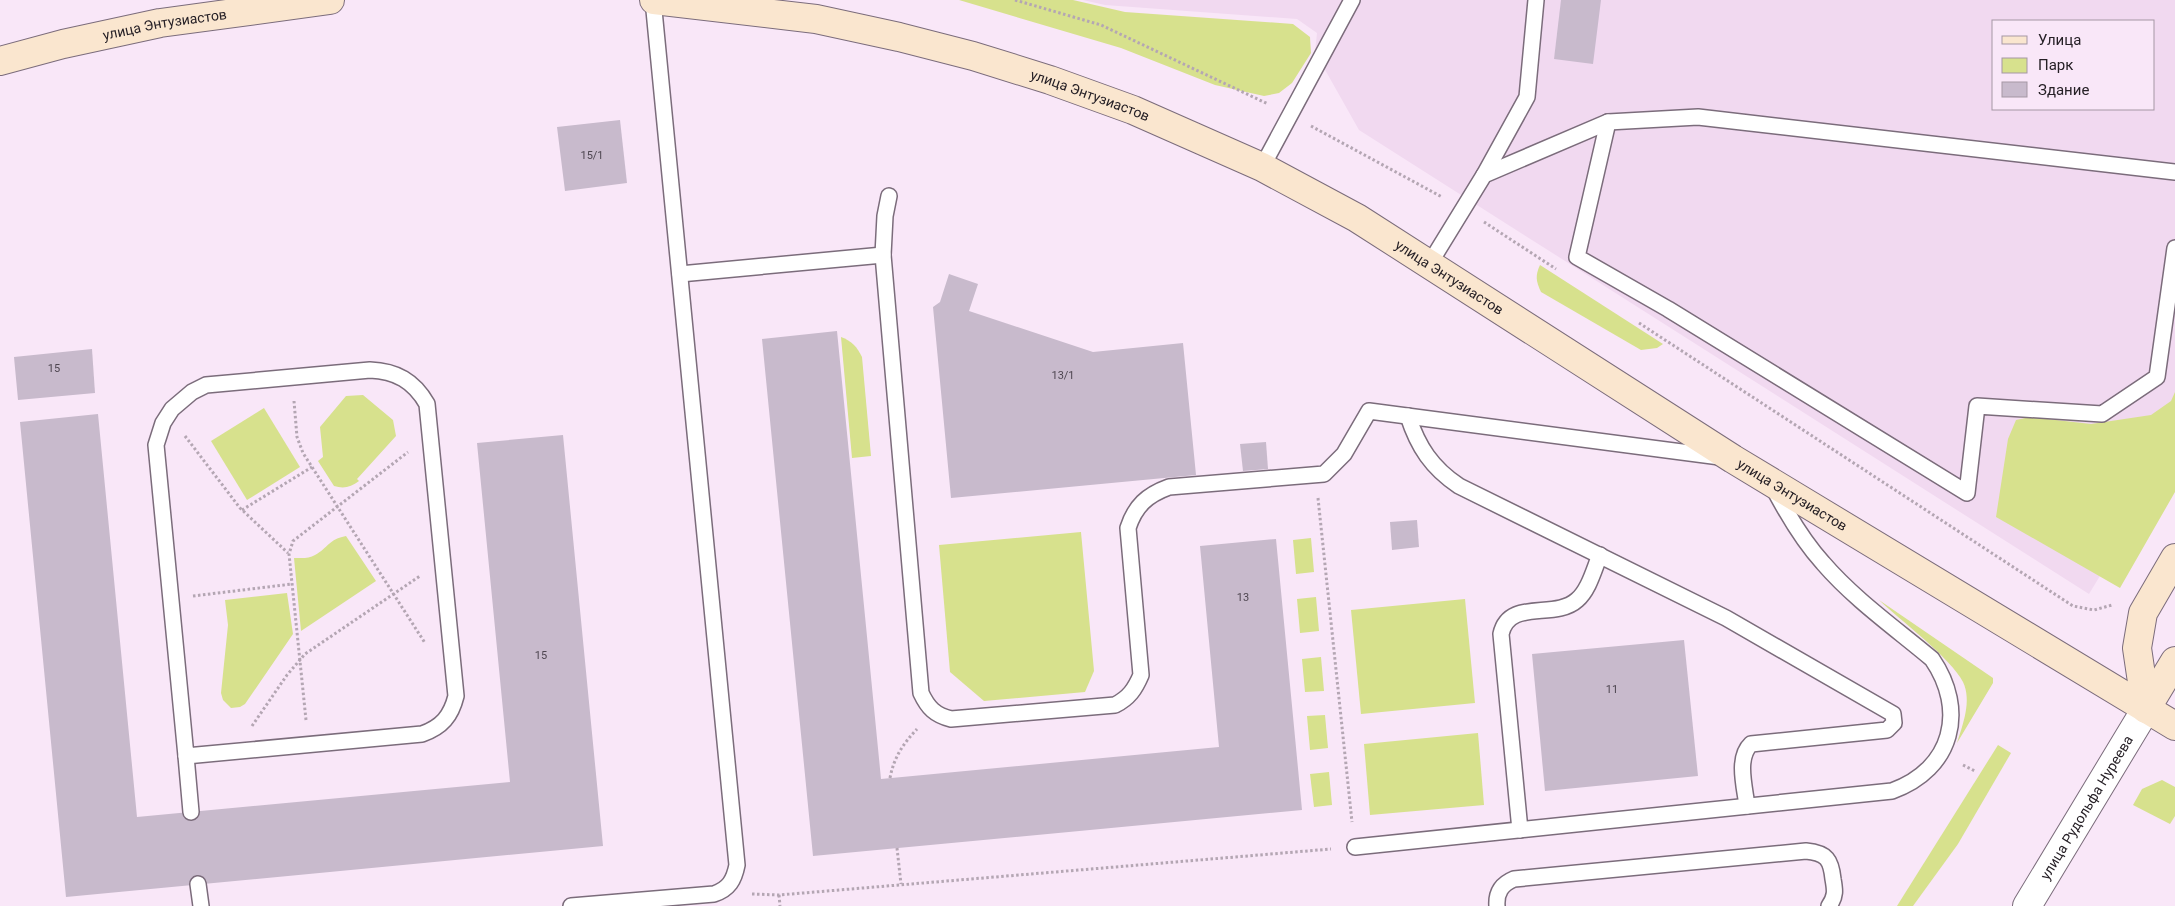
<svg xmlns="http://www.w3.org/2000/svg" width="2175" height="906" font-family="Roboto,sans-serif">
<rect width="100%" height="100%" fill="#f9e7f8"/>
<path fill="#f1d9f0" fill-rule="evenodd" d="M1083 0H2175V452L2089 594 1359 130 1315 52 1317 33 1297 19 1105 5ZM1994 21H2154V109H1994Z"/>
<g fill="#d7e18d">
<path d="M959 0H1073L1125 12 1293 24 1310 37 1311 53 1292 83 1279 93 1264 96 1215 85 1121 48Z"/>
<path d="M1540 265 1663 344 1657 348 1641 350 1541 292C1536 281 1535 276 1540 265Z"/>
<path d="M841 337C852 341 857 347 862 357L871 456 852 458Z"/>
<path d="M2175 392V492L2120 588 1996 517 2008 439 2016 420 2030 417 2091 424 2151 415 2171 401Z"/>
<path d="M363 395 393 420 396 436 357 479 359 481C351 487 344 489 334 486L318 461 323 457 320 427 346 396Z"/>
<path d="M264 408 300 467 247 500 211 441Z"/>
<path d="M1081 532 1094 671 1085 692 984 701 950 672 939 545Z"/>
<path d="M346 536 376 581 301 631 294 558C301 558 309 559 315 555 328 548 329 539 346 536Z"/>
<path d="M1311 538 1314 572 1296 574 1293 540Z"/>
<path d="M287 593 293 634 245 704 240 707 231 708 223 700 221 693 228 625 225 600Z"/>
<path d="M1316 597 1319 631 1300 633 1297 599Z"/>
<path d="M1465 599 1475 703 1361 714 1351 610Z"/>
<path d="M1879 600 1993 678V683L1957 743C1963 724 1972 701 1963 682 1951 658 1900 620 1879 600Z"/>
<path d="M1321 657 1324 691 1305 692 1302 659Z"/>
<path d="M1325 715 1328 748 1310 750 1307 716Z"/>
<path d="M1478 733 1484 805 1370 815 1364 744Z"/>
<path d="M1998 745 2011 753 1958 844 1913 906H1897Z"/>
<path d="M1329 772 1332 805 1314 807 1310 774Z"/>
<path d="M2162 780 2175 787V816L2170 824 2133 805 2142 789Z"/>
</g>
<g fill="#c8bacc">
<path d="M1561 0H1601L1593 64 1554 59Z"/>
<path d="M620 120 627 183 565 191 557 127Z"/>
<path d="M949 274 978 284 969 311 1093 352 1183 343 1196 475 951 498 933 307 940 302Z"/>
<path d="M837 331 881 779 1219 747 1200 546 1276 539 1302 810 813 856 762 339Z"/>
<path d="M92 349 95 393 18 400 14 357Z"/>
<path d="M98 414 137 817 510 782 477 443 563 435 603 846 66 897 20 422Z"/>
<path d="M1266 442 1268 469 1243 471 1240 444Z"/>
<path d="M1417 520 1419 547 1392 550 1390 522Z"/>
<path d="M1684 640 1698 776 1545 791 1532 654Z"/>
</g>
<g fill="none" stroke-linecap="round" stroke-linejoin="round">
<defs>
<g id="service">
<path d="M1608 122 1577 257 1668 309 1967 493 1977 406 2102 414 2157 377 2175 248"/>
<path d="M1262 167 1352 0"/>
<path d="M1484 175 1527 97 1536 0"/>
<path d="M889 196 885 216 883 255 921 693C928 708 935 715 951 719L1115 705C1129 698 1135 689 1141 675L1128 528C1135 506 1147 495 1169 487L1324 474 1344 454 1369 411 1720 457"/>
<path d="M1430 263 1484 175 1608 122 1698 117 2175 172"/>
<path d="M680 274 883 255"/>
<path d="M370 370C396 371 414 381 427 404L456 696C451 716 442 727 422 734L186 756 156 445 163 423 172 409 192 392 206 385Z"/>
<path d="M1408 416C1418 447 1432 468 1459 486L1726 618 1893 714 1894 723 1887 730 1751 744C1736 758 1745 788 1747 806"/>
<path d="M186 756 191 812"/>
<path d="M1520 830 1501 634C1509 598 1555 620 1577 600 1589 590 1594 569 1600 555"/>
<path d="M1355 847 1892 791C1953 769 1967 710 1932 659 1895 628 1854 599 1823 563 1802 540 1787 514 1773 487"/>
<path d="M198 884 201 906"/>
<path d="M571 906 714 894C729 889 734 880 737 865L653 0"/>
<path d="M1497 906C1496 892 1502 884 1514 879L1806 851C1827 853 1831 860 1833 879 1835 890 1836 896 1829 906"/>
</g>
<g id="minor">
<path id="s1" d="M2027 906 2146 709"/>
</g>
<g id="secondary">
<path id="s2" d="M654 0 816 19 899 37 973 56 1050 80 1133 110 1262 167 1357 218 1733 459 2175 726"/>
<path id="s3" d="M0 61 63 44 160 23 330 0"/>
<path d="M2146 709 2137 648 2143 613 2175 558"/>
<path d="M2146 709 2175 661"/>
</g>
</defs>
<use href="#service" stroke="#7b6c7b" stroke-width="18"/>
<use href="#minor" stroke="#7b6c7b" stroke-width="30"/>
<use href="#secondary" stroke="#7b6c7b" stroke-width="30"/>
<g stroke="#b4a6b3" stroke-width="3" stroke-dasharray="2.5 2.5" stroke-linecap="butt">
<path d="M1015 0 1101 25 1268 104"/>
<path d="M1311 126 1442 197"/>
<path d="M1484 222 1556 269"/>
<path d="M1639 323 2073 606 2094 610 2112 605"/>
<path d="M294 401 297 437 303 453 425 643"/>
<path d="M185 436 240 508 288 553"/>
<path d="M1318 498 1352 822"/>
<path d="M242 510 312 467"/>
<path d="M193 596 292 584"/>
<path d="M306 720 289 554 293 541 408 452"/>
<path d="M252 726 287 675 305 654 420 576"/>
<path d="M1963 765 1975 771"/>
<path d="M890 778C894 757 903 744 917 729"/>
<path d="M897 848 901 884"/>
<path d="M752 894 779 895 1331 849"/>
<path d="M779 895 780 906"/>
</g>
<use href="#service" stroke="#fff" stroke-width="15"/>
<use href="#minor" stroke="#fff" stroke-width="28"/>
<use href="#secondary" stroke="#fae6cf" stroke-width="28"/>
</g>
<g text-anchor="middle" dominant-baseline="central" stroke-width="4" stroke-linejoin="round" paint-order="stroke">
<g font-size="11" fill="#4e4650">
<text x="592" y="155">15/1</text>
<text x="54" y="368">15</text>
<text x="1063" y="375">13/1</text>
<text x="1243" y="597">13</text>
<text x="541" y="655">15</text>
<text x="1612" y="689">11</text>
</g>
<g font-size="14" fill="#262026" stroke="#f9e7f8">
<text stroke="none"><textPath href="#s3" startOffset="169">улица Энтузиастов</textPath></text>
<text stroke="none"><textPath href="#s2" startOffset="448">улица Энтузиастов</textPath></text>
<text stroke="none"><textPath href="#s2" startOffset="852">улица Энтузиастов</textPath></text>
<text stroke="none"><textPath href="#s2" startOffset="1258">улица Энтузиастов</textPath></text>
<text stroke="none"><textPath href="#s1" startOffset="115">улица Рудольфа Нуреева</textPath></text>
</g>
</g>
<rect x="1992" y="20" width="162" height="90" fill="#f9e7f8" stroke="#a597a4"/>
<rect x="2002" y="36" width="25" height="8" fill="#fae6cf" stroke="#a597a4"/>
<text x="2038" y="45" font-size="15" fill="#262026">Улица</text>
<rect x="2002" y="58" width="25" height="15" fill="#d7e18d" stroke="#a597a4"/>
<text x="2038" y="70" font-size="15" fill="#262026">Парк</text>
<rect x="2002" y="82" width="25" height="15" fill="#c8bacc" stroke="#a597a4"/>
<text x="2038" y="95" font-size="15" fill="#262026">Здание</text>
</svg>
